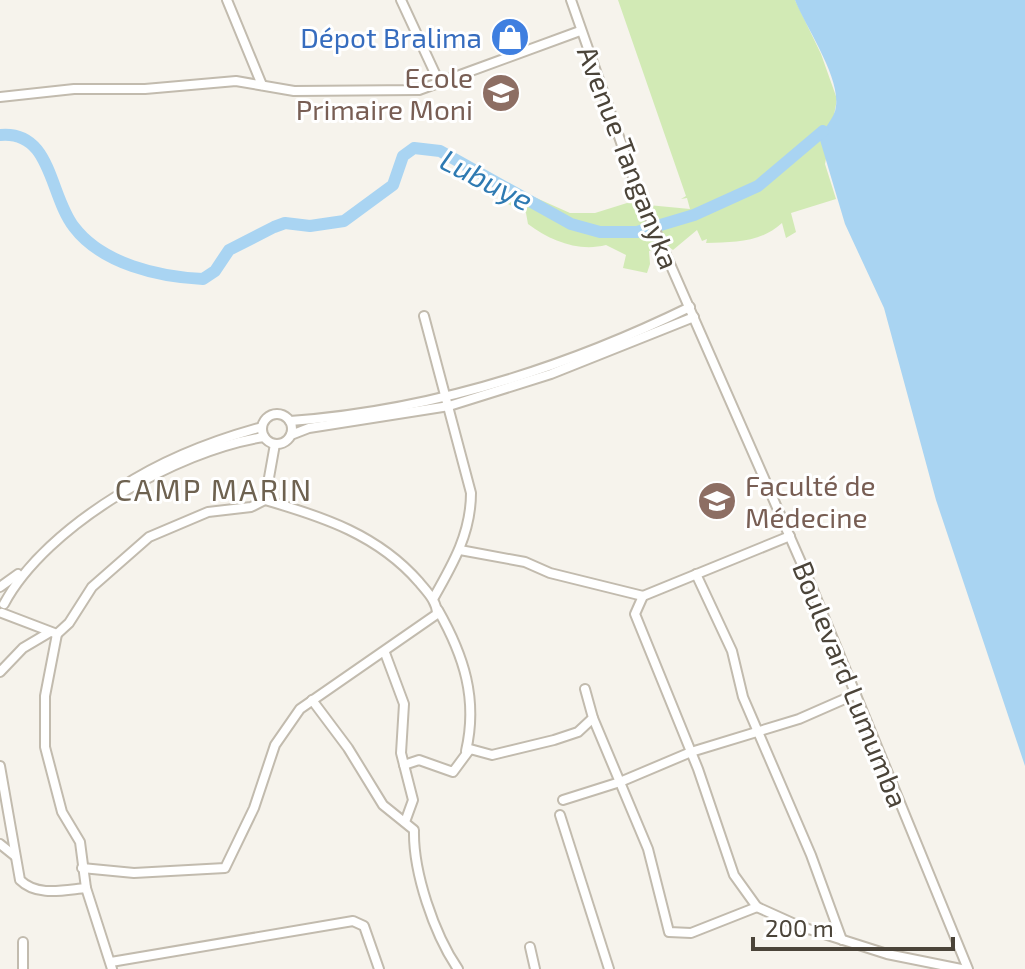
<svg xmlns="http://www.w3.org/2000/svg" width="1025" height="969" font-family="'Exo 2',sans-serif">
<rect width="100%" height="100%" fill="#f6f3ec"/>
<path fill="#d2eab5" d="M618 0H795L821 54 837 99 825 164 836 199 791 213 796 232 786 238 782 223C760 243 735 242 706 243L707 239 702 241 697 230 673 250 669 247 649 251 650 264 647 273 623 268 626 255 606 245C579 252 550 241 528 224L526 213 508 204 514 188 570 213H595L627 203 690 209 687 198 681 199 686 196Z"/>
<path fill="#a9d4f2" d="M795 0H1025V766L936 500 884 308 845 224 820 140C823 127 835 119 836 106 840 76 806 28 795 0Z"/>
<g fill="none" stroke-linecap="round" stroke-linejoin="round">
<path stroke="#a9d4f2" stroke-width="12" d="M0 135C52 130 49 195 74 227 102 264 159 277 203 279L215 271 229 250 274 227 285 223 310 226 344 221 393 185 403 156 414 148 440 151 571 224 600 232H637L694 215 758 186 823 131"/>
<defs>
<g id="minor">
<path d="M227 0 262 85"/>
<path d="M401 0 439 82"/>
<path d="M571 0 638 191 811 585 968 969"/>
<path d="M0 97 74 89H145L236 81 294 91 419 90 580 31"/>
<path d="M424 316 471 493C471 533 453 564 433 599"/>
<circle cx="277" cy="429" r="15"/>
<path d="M290 421C429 411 565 368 690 307"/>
<path d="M291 435 309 428 449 406 551 374 694 317"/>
<path d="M120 488C164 459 211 441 262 427"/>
<path d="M790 536 643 596 635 614 698 769 734 875 757 907 799 926 887 954 961 969"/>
<path d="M460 550 525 562 550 573 643 596"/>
<path d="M696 574 732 651 743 697 811 855 842 940"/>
<path d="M0 587 18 574"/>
<path d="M4 604C46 525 177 450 264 437"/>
<path d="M438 610C464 656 478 699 466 751"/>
<path d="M2 613 57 634 69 623 92 587 149 537 208 512 251 507 265 500 275 444"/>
<path d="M57 634 45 696V747L62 812 80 842 86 888 112 969"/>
<path d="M385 653 404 704 401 753 413 800 405 822"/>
<path d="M0 672 23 648 50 632"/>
<path d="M312 700 348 748 383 805 414 830C413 872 434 934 458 969"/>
<path d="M593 718 648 849 669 932 691 933 757 907"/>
<path d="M404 765 419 760 453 772 470 749 492 755 554 740 578 732 593 718 585 689"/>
<path d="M0 766 20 880C37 897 64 890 86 888"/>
<path d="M563 800 620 782 691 752 799 719 856 694"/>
<path d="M560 815 609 969"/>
<path d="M0 844 15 856"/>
<path d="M82 868 134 873 225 868 254 808 275 745 300 709 437 614C437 601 427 592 419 582 378 535 324 517 265 500"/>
<path d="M23 942V969"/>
<path d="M530 947 535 969"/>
<path d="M111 962 353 921 364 926 379 969"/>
</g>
</defs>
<use href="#minor" stroke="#c2bbae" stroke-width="12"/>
<use href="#minor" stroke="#fff" stroke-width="8"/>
</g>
<defs>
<symbol id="shop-disc" viewBox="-11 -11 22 22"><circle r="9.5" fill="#3f7fe0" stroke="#fff"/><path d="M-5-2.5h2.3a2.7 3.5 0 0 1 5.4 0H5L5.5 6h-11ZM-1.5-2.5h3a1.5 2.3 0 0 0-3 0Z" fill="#fff"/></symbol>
<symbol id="school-disc" viewBox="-11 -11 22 22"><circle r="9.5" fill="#8d6e63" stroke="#fff"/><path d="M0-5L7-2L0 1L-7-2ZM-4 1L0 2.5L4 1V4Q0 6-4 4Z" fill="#fff"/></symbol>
<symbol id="university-disc" viewBox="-11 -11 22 22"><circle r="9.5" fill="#8d6e63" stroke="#fff"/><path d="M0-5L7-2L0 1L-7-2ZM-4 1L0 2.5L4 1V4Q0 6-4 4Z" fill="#fff"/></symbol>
</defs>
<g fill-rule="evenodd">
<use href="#shop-disc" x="488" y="15" width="44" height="44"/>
<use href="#school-disc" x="479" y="71" width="44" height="44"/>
<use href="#university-disc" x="695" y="479" width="44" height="44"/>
</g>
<g text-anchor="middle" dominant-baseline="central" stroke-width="6" stroke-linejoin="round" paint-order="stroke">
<g font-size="28" fill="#366cbe" stroke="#fff" text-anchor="end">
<text x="482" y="37">Dépot Bralima</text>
</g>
<g font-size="28" fill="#785e54" stroke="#fff" text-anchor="end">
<text x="473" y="77">Ecole<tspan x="473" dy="32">Primaire Moni</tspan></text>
<text x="745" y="485" text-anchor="start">Faculté de<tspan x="745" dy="32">Médecine</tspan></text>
</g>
<g font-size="28" fill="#4b4439" stroke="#fff">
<text transform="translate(629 157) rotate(69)">Avenue Tanganyka</text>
<text transform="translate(851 684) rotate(68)">Boulevard Lumumba</text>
</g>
<g font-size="30" font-style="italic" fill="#2e7ab2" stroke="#fff">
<text transform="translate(487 179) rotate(27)">Lubuye</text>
</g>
<g font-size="30" letter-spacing="2" fill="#6e6250" stroke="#fff">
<text x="214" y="489">CAMP MARIN</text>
</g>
</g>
<path d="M753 937v12h200v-12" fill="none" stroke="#4b4439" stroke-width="4"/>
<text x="765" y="937" font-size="24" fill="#4b4439" stroke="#ffffff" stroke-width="6" paint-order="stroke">200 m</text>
</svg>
